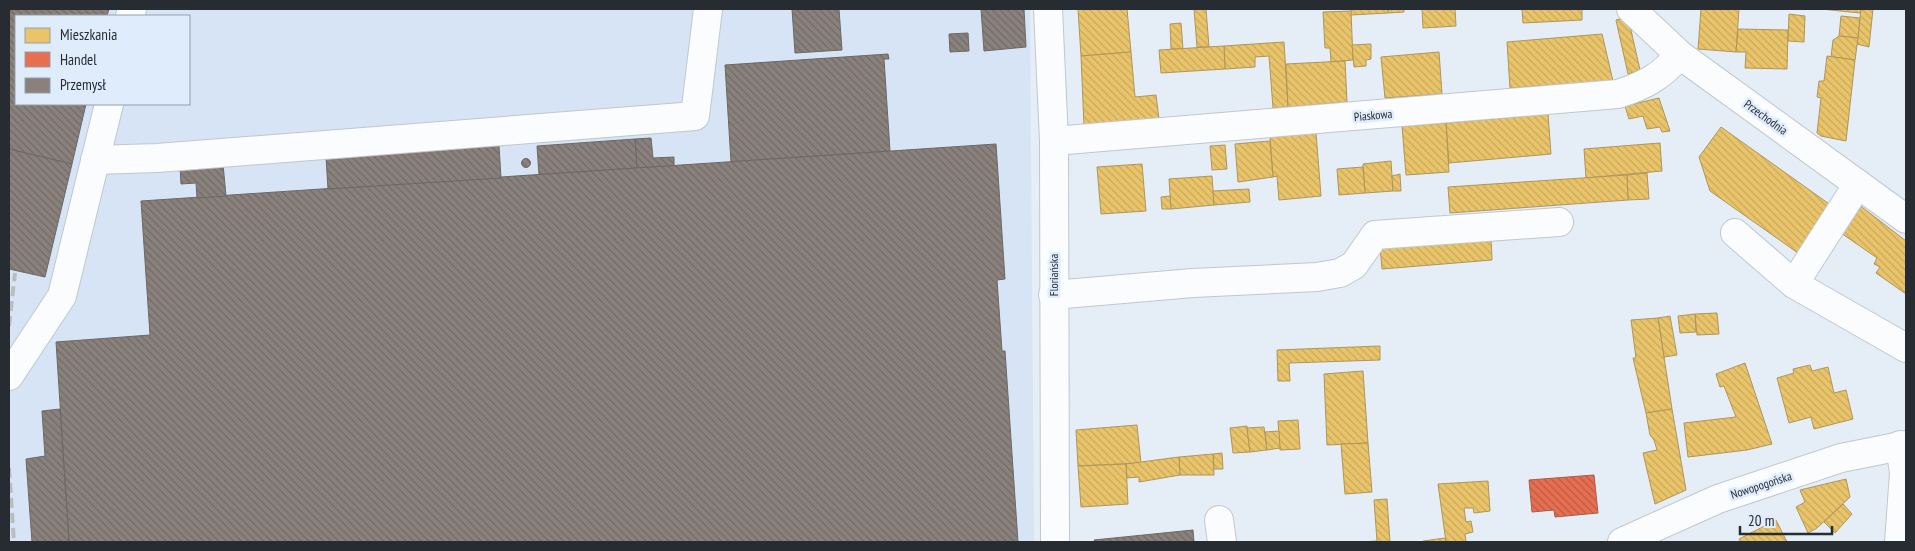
<svg xmlns="http://www.w3.org/2000/svg" width="1915" height="551" font-family="'PT Sans Narrow',sans-serif">
<defs>
<pattern id="homes-back-hatch" width="6" height="6" patternUnits="userSpaceOnUse" patternTransform="scale(1.25)"><rect width="6" height="6" fill="#e9c46a"/><path d="M-1 5l2 2M0 0l6 6M5-1l2 2" fill="none" stroke="#c8a95c"/></pattern>
<pattern id="shops-back-hatch" width="6" height="6" patternUnits="userSpaceOnUse" patternTransform="scale(1.25)"><rect width="6" height="6" fill="#e76f51"/><path d="M-1 5l2 2M0 0l6 6M5-1l2 2" fill="none" stroke="#bb5b44"/></pattern>
<pattern id="industry-back-hatch" width="6" height="6" patternUnits="userSpaceOnUse" patternTransform="scale(1.25)"><rect width="6" height="6" fill="#8a817c"/><path d="M-1 5l2 2M0 0l6 6M5-1l2 2" fill="none" stroke="#716a66"/></pattern>
</defs>
<rect width="100%" height="100%" fill="#e5edf6"/>
<path fill="#d7e4f5" fill-rule="evenodd" d="M9 9H1030L1034 542H9ZM16 16H189V104H16Z"/>
<g fill="url(#homes-back-hatch)" stroke="#af9659">
<path d="M1078 9H1127L1131 52 1081 56Z"/>
<path d="M1194 9H1206L1209 47H1197Z"/>
<path d="M1351 9H1388V13L1351 15Z"/>
<path d="M1388 9H1404V12L1388 13Z"/>
<path d="M1422 9H1455L1456 26 1423 28Z"/>
<path d="M1522 9H1582V20L1523 23Z"/>
<path d="M1701 9H1739L1736 52 1698 49Z"/>
<path d="M1821 9H1861L1860 13Z"/>
<path d="M1861 9H1873L1869 47 1857 44Z"/>
<path d="M1351 11 1353 60 1331 62 1330 48H1325L1323 12Z"/>
<path d="M1789 14 1805 16 1804 42 1788 41Z"/>
<path d="M1841 16 1860 18 1858 38 1839 36Z"/>
<path d="M1628 17 1640 70 1628 74 1616 20Z"/>
<path d="M1181 23 1183 49H1171L1170 24Z"/>
<path d="M1738 29 1788 30 1787 69 1745 68 1746 52H1736Z"/>
<path d="M1602 34 1613 81 1510 88 1507 42Z"/>
<path d="M1839 36 1858 38 1855 60 1831 57 1833 40Z"/>
<path d="M1284 42 1288 107 1273 108 1269 56 1255 57V67L1225 69 1224 46Z"/>
<path d="M1371 44V59L1366 60V66L1354 67 1352 45Z"/>
<path d="M1224 46 1225 69 1161 73 1159 50Z"/>
<path d="M1131 52 1135 97 1156 95 1159 119 1084 126 1081 56Z"/>
<path d="M1439 52 1442 94 1385 98 1381 57Z"/>
<path d="M1827 56 1855 60 1846 141 1821 136 1817 133 1821 98 1817 97 1819 81H1824Z"/>
<path d="M1345 61 1347 102 1288 107 1286 64Z"/>
<path d="M1659 98 1670 131 1662 132 1660 127 1647 129 1643 116 1629 119 1625 106Z"/>
<path d="M1548 114 1551 154 1449 163 1446 123Z"/>
<path d="M1446 123 1449 172 1406 175 1402 126Z"/>
<path d="M1721 127 1832 206 1798 253 1710 191 1699 157Z"/>
<path d="M1316 133 1321 196 1279 200 1277 176 1273 177 1270 136Z"/>
<path d="M1270 141 1273 177 1238 182 1235 144Z"/>
<path d="M1660 143 1662 171 1586 178 1584 149Z"/>
<path d="M1225 145 1227 169 1212 170 1210 146Z"/>
<path d="M1391 161 1393 191 1365 193 1363 164Z"/>
<path d="M1142 164 1146 211 1101 214 1097 167Z"/>
<path d="M1363 167 1365 193 1339 195 1337 169Z"/>
<path d="M1647 173 1649 199 1628 200 1627 175Z"/>
<path d="M1400 174 1401 191H1393L1392 176Z"/>
<path d="M1627 175 1628 200 1450 213 1448 187Z"/>
<path d="M1212 176 1214 205 1171 209 1169 179Z"/>
<path d="M1249 189 1250 202 1214 205 1213 191Z"/>
<path d="M1170 196 1171 209H1162L1161 197Z"/>
<path d="M1854 201 1906 241V294L1876 273 1880 267 1874 264 1877 258 1841 233Z"/>
<path d="M1491 237 1492 260 1382 269 1380 246Z"/>
<path d="M1717 313 1719 334 1697 335 1695 314Z"/>
<path d="M1695 314 1696 332 1680 333 1678 316Z"/>
<path d="M1670 316 1677 355 1664 357 1658 318Z"/>
<path d="M1658 318 1672 409 1646 413 1633 358H1636L1631 320Z"/>
<path d="M1380 346V360L1289 363 1290 381H1278L1277 350Z"/>
<path d="M1745 363 1772 444 1747 450 1688 457 1684 423 1736 417 1724 386 1720 387 1716 374Z"/>
<path d="M1810 365 1812 371 1828 367 1834 393 1846 390 1853 419 1814 429 1811 417 1789 423 1777 378 1794 373 1793 369Z"/>
<path d="M1363 371 1368 443 1327 445 1324 374Z"/>
<path d="M1672 409 1686 490 1655 504 1643 453 1657 450 1654 440 1650 435 1646 413Z"/>
<path d="M1298 420 1300 449 1280 450 1278 421Z"/>
<path d="M1137 425 1141 463 1078 466 1076 430Z"/>
<path d="M1247 426 1250 452 1233 453 1230 428Z"/>
<path d="M1264 427 1267 450 1250 452 1247 428Z"/>
<path d="M1279 431 1280 448 1267 450 1265 432Z"/>
<path d="M1368 443 1372 492 1345 494 1341 444Z"/>
<path d="M1222 453 1223 469H1214L1213 454Z"/>
<path d="M1213 454 1214 475H1180L1179 457Z"/>
<path d="M1179 457 1180 475 1139 482V477L1127 478 1126 464Z"/>
<path d="M1126 464 1128 504 1081 507 1078 466Z"/>
<path d="M1846 479 1850 497 1817 528 1808 533 1796 507 1805 502 1800 490Z"/>
<path d="M1488 481 1490 511 1474 513 1473 508H1464L1466 522 1471 521 1473 532 1465 534 1466 542H1446L1438 484Z"/>
<path d="M1387 499 1390 542H1360L1377 541 1374 500Z"/>
<path d="M1843 504 1852 514 1835 533 1824 522Z"/>
<path d="M1776 520 1787 542H1741L1739 539Z"/>
<path d="M1445 538 1446 542H1423V541Z"/>
</g>
<path fill="url(#shops-back-hatch)" stroke="#ad5b48" d="M1594 475 1598 513 1555 517 1554 510 1532 512 1529 480Z"/>
<g fill="url(#industry-back-hatch)" stroke="#6c6866">
<path d="M9 9H109L107 16H16V104H86L72 164 9 149Z"/>
<path d="M792 9H839L842 50 795 53Z"/>
<path d="M981 9H1024L1026 47 984 51Z"/>
<path d="M968 33 969 51 950 52 949 34Z"/>
<path d="M888 54 889 59H884L890 151 731 162 725 65Z"/>
<path d="M651 138 653 158 674 157V166L637 168 635 139Z"/>
<path d="M635 139 637 168 539 175 537 146Z"/>
<path d="M996 144 1005 279 997 280 1002 351H1005L1018 542H69L56 342 150 335 141 201Z"/>
<path d="M499 146 501 178 328 189 326 157Z"/>
<path d="M9 149 72 164 45 277 9 269Z"/>
<circle cx="526" cy="163" r="4.5"/>
<path d="M223 164 226 196 197 198 196 183 181 184 180 167Z"/>
<path d="M60 409 69 542H32L26 459 45 456 42 411Z"/>
<path d="M1193 530 1194 542H1095L1094 540Z"/>
</g>
<g fill="none" stroke-linecap="round" stroke-linejoin="round">
<defs>
<g id="minor">
<path d="M1048 9 1054 141 1055 542"/>
<path d="M1631 9 1680 55 1906 219"/>
<path d="M130 16 132 9"/>
<path d="M1054 141 1618 94C1646 85 1660 77 1680 55"/>
<path d="M95 160 157 158 695 116 708 9"/>
<path d="M1735 233 1794 284 1906 348"/>
<path d="M1794 284 1858 184"/>
<path d="M1053 295 1193 283 1317 277 1340 273 1354 265 1375 235 1559 222"/>
<path d="M9 376 62 296 109 104"/>
<path d="M1219 520 1222 542"/>
<path d="M1622 542 1718 499 1841 458 1906 445"/>
<path d="M1899 542 1904 473 1900 445"/>
</g>
</defs>
<use href="#minor" stroke="#c1c7ce" stroke-width="30"/>
<use href="#minor" stroke="#fbfcfe" stroke-width="28"/>
<g stroke="#babcbe" stroke-width="4" stroke-dasharray="10 5" stroke-linecap="butt">
<path d="M9 326 15 273"/>
<path d="M9 468 14 542"/>
</g>
</g>
<g text-anchor="middle" dominant-baseline="central" stroke-width="5" stroke-linejoin="round" paint-order="stroke">
<g font-size="12" fill="#272c32" stroke="#dfecfc">
<text transform="translate(1373 115) rotate(-5)">Piaskowa</text>
<text transform="translate(1766 117) rotate(36)">Przechodnia</text>
<text transform="translate(1053 275) rotate(-90)">Floriańska</text>
<text transform="translate(1761 485) rotate(-18)">Nowopogońska</text>
</g>
</g>
<rect width="1915" height="551" fill="none" stroke="#272c32" stroke-width="20"/>
<rect x="15" y="15" width="175" height="90" fill="#dfecfc" stroke="#959fab"/>
<rect x="25" y="28" width="25" height="15" fill="#e9c46a" stroke="#959fab"/>
<text x="60" y="40" font-size="15" fill="#272c32">Mieszkania</text>
<rect x="25" y="52" width="25" height="15" fill="#e76f51" stroke="#959fab"/>
<text x="60" y="65" font-size="15" fill="#272c32">Handel</text>
<rect x="25" y="78" width="25" height="15" fill="#8a817c" stroke="#959fab"/>
<text x="60" y="90" font-size="15" fill="#272c32">Przemysł</text>
<path d="M1740 526v8h92v-8" fill="none" stroke="#272c32" stroke-width="2.5"/>
<text x="1748" y="526" font-size="15" fill="#272c32" stroke="#dfecfc" stroke-width="4" paint-order="stroke">20 m</text>
</svg>
